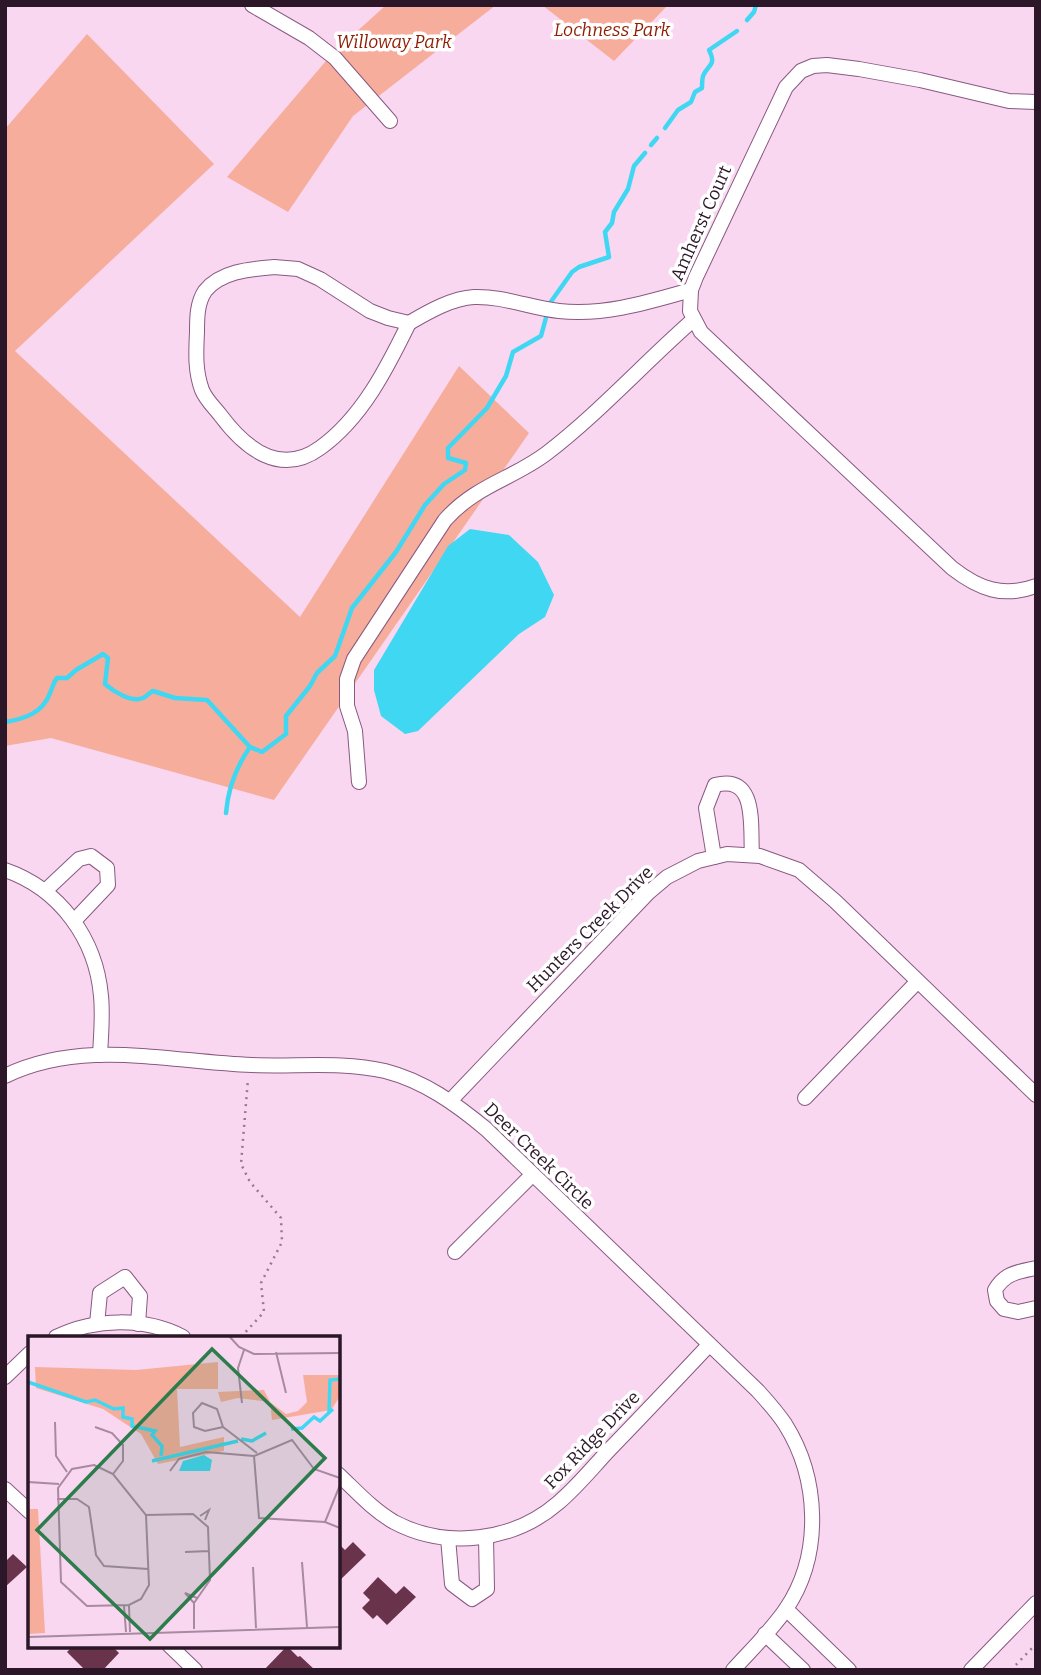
<svg xmlns="http://www.w3.org/2000/svg" width="1041" height="1675" font-family="Bitter,serif">
<rect width="100%" height="100%" fill="#f9d7f1"/>
<g fill="#f7ad9c">
<path d="M386 5H496L353 116 288 212 227 177 331 55Z"/>
<path d="M542 5H668L614 61Z"/>
<path d="M87 34 214 164 15 351 300 617 459 366 529 433 274 800 51 738 5 746V129Z"/>
</g>
<path fill="#40d7f3" d="M470 529 509 535 538 562 554 595 545 617 519 634 418 731 405 734 381 716 374 690V670L448 546Z"/>
<g fill="none" stroke-linecap="round" stroke-linejoin="round">
<g stroke="#40d7f3" stroke-width="4.5">
<path d="M747 20 754 12 756 5"/>
<path d="M665 128 678 110 691 102 695 92 702 88C702 84 702 80 703 76 708 64 717 66 709 50L737 31"/>
<path d="M651 145 657 138"/>
<path d="M550 303 572 272 579 267 609 257 605 232 612 223 614 212 628 189 634 166 645 153"/>
<path d="M5 722C24 719 43 713 50 693 53 687 53 683 57 678H67L76 670 103 654 108 658 105 684C113 691 131 703 143 698 147 696 149 693 153 691L175 698 207 700 250 747 262 752 286 734V716L310 686 317 673 335 656 352 608 396 552 425 505 444 484 465 470 466 463 448 458V448L487 408 506 376 513 352 541 336 547 314"/>
<path d="M226 813C228 789 236 767 250 747"/>
</g>
</g>
<g fill="#69334b">
<path d="M353 1542 366 1555 338 1582V1543L345 1550Z"/>
<path d="M13 1554 27 1567 5 1587V1562Z"/>
<path d="M378 1577 396 1594 404 1586 416 1597 387 1625 377 1615 373 1619 362 1608 370 1600 363 1593Z"/>
<path d="M74 1645H111L119 1653 103 1670H85L67 1652Z"/>
<path d="M287 1646 298 1657 300 1656 315 1670H264Z"/>
</g>
<g fill="none" stroke-linecap="round" stroke-linejoin="round">
<defs>
<g id="minor">
<path d="M252 5 309 38 335 58 390 121"/>
<path d="M1036 102 1009 101 920 80 859 69 827 65 813 66 801 71 786 87 696 277 691 290 690 311 701 332 952 568C979 589 1003 598 1036 586"/>
<path d="M274 267 298 269 320 279 370 311 388 318 409 323C387 368 362 418 320 448 280 477 245 448 221 416 215 408 206 400 202 390 195 371 196 353 197 332 197 318 197 303 205 291 221 271 251 269 274 267Z"/>
<path d="M409 323C428 312 452 298 474 297 503 296 531 308 559 311 604 316 649 302 691 290"/>
<path d="M359 782 355 731 347 706V679L354 659 445 520C476 485 513 479 547 453 599 413 644 363 693 320"/>
<path d="M714 857 706 808 715 785C758 774 750 826 752 855"/>
<path d="M5 870C60 889 96 939 101 996 103 1015 101 1035 100 1055"/>
<path d="M45 891 79 859 91 856 107 868 108 885 74 921"/>
<path d="M5 1076C83 1038 169 1062 252 1065 295 1067 342 1061 385 1071 424 1081 456 1104 486 1129L758 1391C767 1401 777 1412 785 1424 819 1478 823 1554 786 1609 771 1631 751 1650 733 1670"/>
<path d="M805 1098 917 982"/>
<path d="M451 1100 648 893 667 877 698 861 727 854 760 856 799 870 835 901 1036 1095"/>
<path d="M455 1252 532 1175"/>
<path d="M1036 1268C1017 1272 1005 1273 995 1290L997 1301 1004 1309 1018 1312 1036 1308"/>
<path d="M97 1324 100 1293 125 1277 140 1296 138 1324"/>
<path d="M56 1337C95 1318 144 1317 183 1337"/>
<path d="M5 1377 30 1353"/>
<path d="M338 1474C356 1491 373 1510 394 1522 447 1550 514 1541 558 1503 577 1487 593 1467 610 1449 643 1415 676 1380 709 1345"/>
<path d="M5 1489 30 1512"/>
<path d="M448 1538 452 1584 472 1599 487 1589 486 1537"/>
<path d="M786 1609 849 1670"/>
<path d="M765 1634 803 1670"/>
<path d="M169 1645 195 1670"/>
<path d="M971 1670 1036 1603"/>
</g>
</defs>
<use href="#minor" stroke="#895980" stroke-width="16"/>
<g stroke="#957a8f" stroke-width="2.5" stroke-dasharray="2 5" stroke-linecap="butt">
<path d="M241 1337 264 1312 261 1283 282 1242 281 1218 250 1182 241 1164 248 1079"/>
<path d="M1011 1670 1036 1644"/>
</g>
<use href="#minor" stroke="#fff" stroke-width="14"/>
</g>
<g text-anchor="middle" dominant-baseline="central" stroke-width="7" stroke-linejoin="round" paint-order="stroke">
<g font-size="18" font-style="italic" fill="#8e1e03" stroke="#fff">
<text x="612" y="30">Lochness Park</text>
<text x="394" y="42">Willoway Park</text>
</g>
<g font-size="18" fill="#2b1727" stroke="#fff">
<text transform="translate(701 223) rotate(-66)">Amherst Court</text>
<text transform="translate(590 929) rotate(-45)">Hunters Creek Drive</text>
<text transform="translate(539 1156) rotate(44)">Deer Creek Circle</text>
<text transform="translate(592 1440) rotate(-46)">Fox Ridge Drive</text>
</g>
</g>
<g transform="translate(28 1336)">
<rect width="312" height="312" fill="#f9d7f1"/>
<path d="M190 26V53H149L152 111 196 101V115L130 128 113 98 75 73 8 52 7 31 108 34ZM275 39H311V62L303 74 244 84 242 66 210 62 193 66 190 56 236 54 242 66 258 78 270 75 279 66ZM0 167 2 173H10L17 297 0 298Z" fill="#f7ad9c"/>
<path d="M176 119 184 124 182 135H151L155 125Z" fill="#40d7f3"/>
<path fill="none" stroke="#40d7f3" stroke-width="3.5" d="M0 46 58 66 67 64 86 73 95 72V81L104 83V90L127 95 124 99 134 110 133 120M301 76 302 44 312 43M263 93 274 92 286 81 292 85 305 73M213 103 224 105 238 97M124 125 210 105"/>
<path fill="none" stroke="#a78aa0" stroke-width="2" d="M201 0 211 11 226 18 312 17M248 16 258 57M174 67 189 73 195 91 177 95 166 91 165 77ZM214 67 210 32 216 14M27 86 28 120 39 136M67 91 84 97 95 109V125L85 138M195 91 229 117M66 129 85 138 118 179 121 249 113 263 101 269 59 270 33 246 30 152 44 133ZM142 135 151 123 178 116 226 120M312 142 286 133 264 104 226 120 231 182 297 186 312 192M0 146 31 148M29 163H49L61 171 68 219 76 230 120 233M118 179 165 178 180 191 182 244 166 267V293M172 180 181 174 177 184M297 186 312 149M157 216 181 215M274 226 279 291M225 231 228 292M166 267 157 257 169 262M96 270 98 296M101 270 102 296M0 301 312 291"/>
<path fill="#2d7c4c" fill-opacity="0.15" stroke="#2d7c4c" stroke-width="3.5" d="M184 13 297 122 122 303 9 194Z"/>
<rect width="312" height="312" fill="none" stroke="#2b1727" stroke-width="3.5"/>
</g>
<rect width="1041" height="1675" fill="none" stroke="#2b1727" stroke-width="14"/>
</svg>
